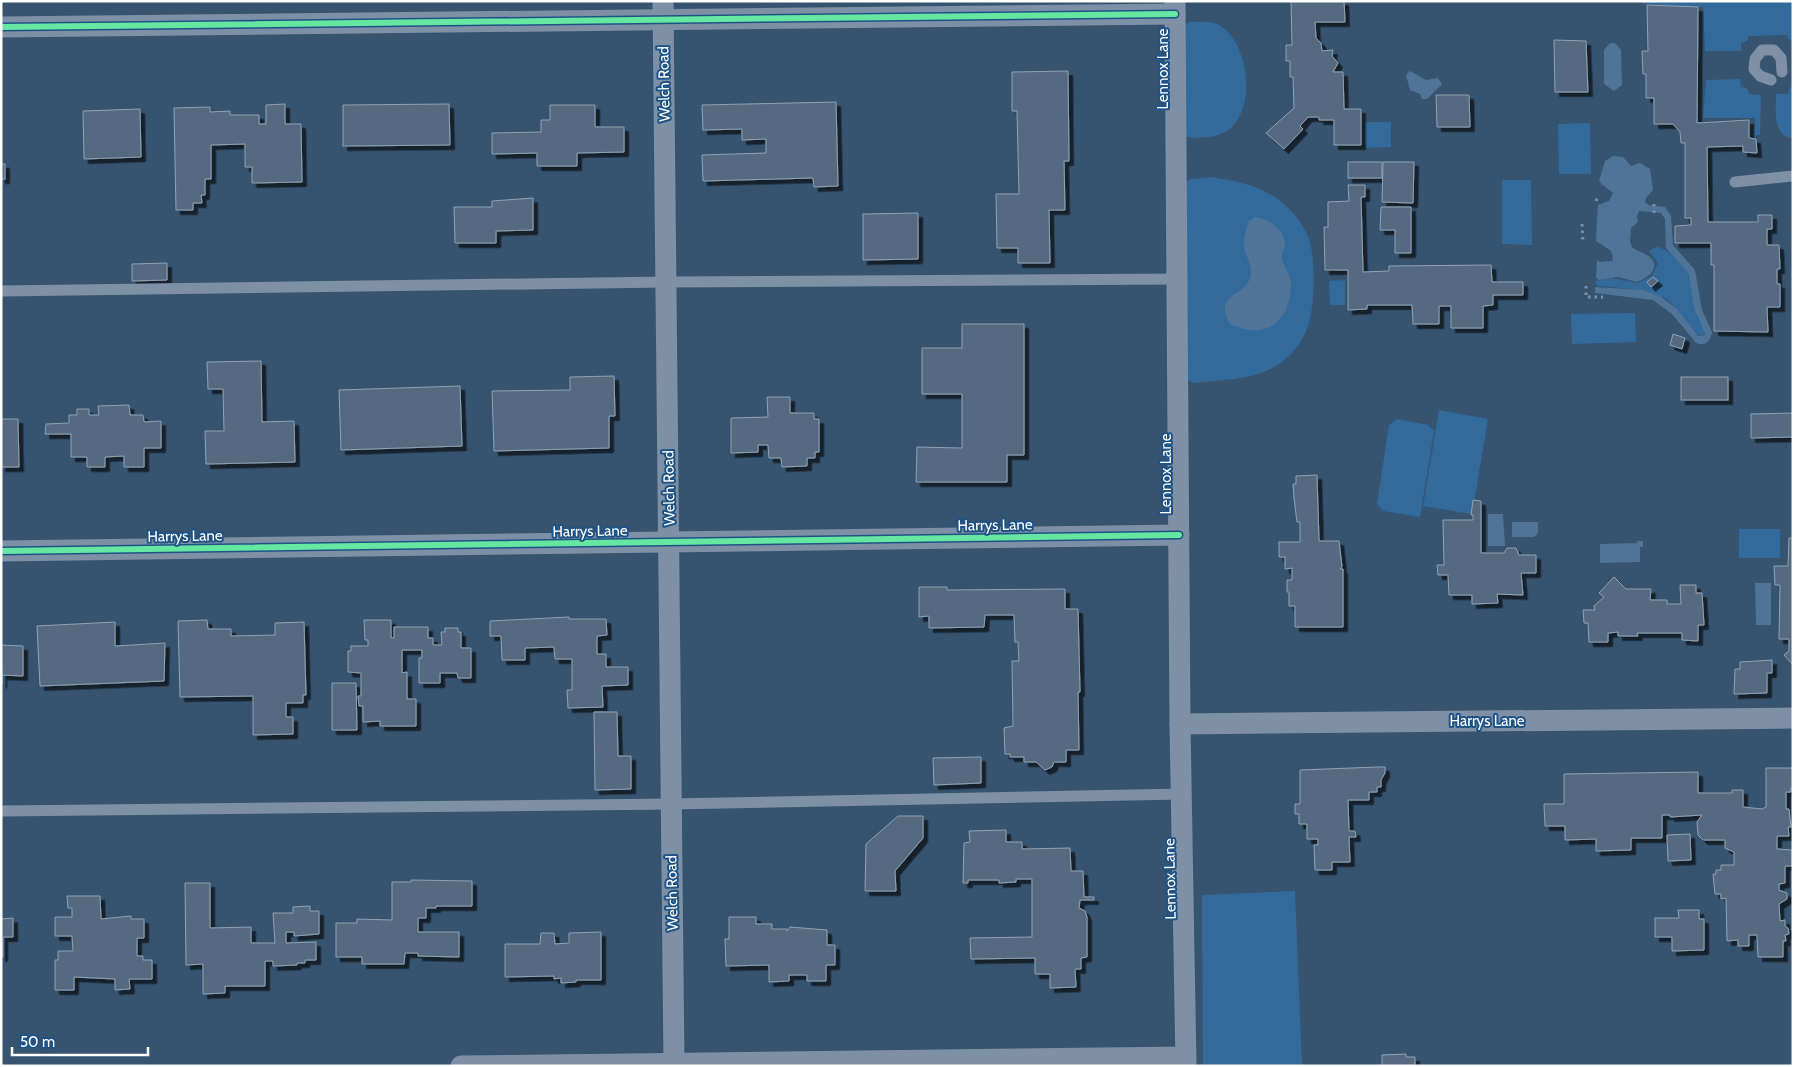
<svg xmlns="http://www.w3.org/2000/svg" width="1794" height="1067" font-family="Cabin,sans-serif">
<defs>
<filter id="shadow"><feDropShadow dx="4.5" dy="4.5" stdDeviation="0" flood-color="#0009"/></filter>
</defs>
<rect width="100%" height="100%" fill="#36536f"/>
<g fill="#336a9c">
<path d="M1643 1H1793V42L1788 39 1787 35 1749 36 1747 41 1741 43V51H1705L1703 7 1664 8V5L1643 4Z"/>
<path d="M1190 22C1198 22 1207 21 1214 23 1252 34 1264 134 1208 137 1198 138 1190 139 1181 135V26Z"/>
<path d="M1740 79 1741 87 1747 88 1749 94 1761 95 1760 135H1755V118H1703L1706 80Z"/>
<path d="M1793 86V138C1772 138 1776 108 1776 94H1788L1789 88Z"/>
<path d="M1365 122H1391V147L1365 148Z"/>
<path d="M1590 123 1591 174H1559L1558 124Z"/>
<path d="M1211 177C1240 181 1270 188 1290 210 1298 218 1305 228 1309 239 1316 259 1315 310 1307 329 1301 345 1287 361 1272 368 1250 380 1219 380 1194 383L1188 380 1186 182 1191 179Z"/>
<path d="M1502 180H1531L1532 245 1502 244Z"/>
<path d="M1656 247C1668 248 1687 265 1690 277 1695 300 1692 309 1705 332L1703 336C1691 336 1678 306 1666 299 1650 290 1616 287 1597 286L1595 281 1611 278 1638 283 1652 276 1658 263 1649 251Z"/>
<path d="M1345 280V305H1330L1329 281Z"/>
<path d="M1635 313 1636 342 1572 344 1571 314Z"/>
<path d="M1439 410 1488 419 1472 514 1423 506Z"/>
<path d="M1397 419 1428 425 1434 431 1420 517 1383 511 1377 504 1389 425Z"/>
<rect x="1739" y="529" width="41" height="29"/>
<path d="M1295 891 1302 1066H1203L1202 895Z"/>
</g>
<g fill="#507498">
<path d="M1610 43H1615L1621 50 1622 85 1614 91 1604 84V50Z"/>
<path d="M1410 71 1426 80 1438 78 1442 84 1427 99H1422L1420 94 1410 90 1406 75Z"/>
<path d="M1613 156 1623 157 1631 166 1640 163 1650 169 1653 190 1646 198 1645 202 1649 205 1665 207 1671 216 1673 245 1695 270 1702 310 1712 332C1711 341 1705 347 1696 343L1672 314 1653 300 1595 293V287L1643 290 1660 296 1677 309 1698 336H1703L1705 334 1694 308 1689 274 1666 248 1665 219 1661 213 1639 211 1637 216 1638 222 1631 228 1630 241 1632 247C1638 252 1646 253 1651 258 1661 269 1646 279 1637 282L1618 277 1599 280 1596 278 1597 260 1599 262 1612 261 1613 256 1610 250 1596 241 1598 205 1609 201 1613 193 1603 185 1599 186 1602 184 1599 181 1605 161Z"/>
<path d="M1255 217C1268 218 1284 229 1285 243 1285 248 1282 253 1282 258 1284 269 1292 275 1291 287 1289 324 1264 340 1230 324 1211 292 1250 297 1251 273 1252 263 1243 253 1244 243 1244 237 1247 226 1249 221Z"/>
<path d="M1488 514H1503L1505 546H1488Z"/>
<path d="M1512 522H1538V533L1534 537H1512Z"/>
<path d="M1637 541H1643V547H1640V562L1600 563V544L1637 543Z"/>
<path d="M1755 583H1771V625H1756Z"/>
</g>
<g fill="#546b81" stroke="#90a2b3" filter="url(#shadow)">
<path d="M1291 1H1344L1345 22H1315L1316 38 1321 43 1322 51 1333 50 1332 56 1338 63 1333 72H1343L1344 109H1361V145H1334V120H1319V117H1308L1300 126 1303 129 1284 149 1266 133 1294 108 1293 77H1290V61H1286V45H1292Z"/>
<path d="M1647 5 1698 7 1697 123 1749 120V138L1756 139 1757 153 1743 152V146L1707 147 1708 222H1758V215H1772V229H1767V245H1779L1780 269H1777V284H1780V307H1767L1768 332 1714 331V265H1711V243H1675V226L1691 225V218H1685V143H1681L1680 132 1673 124H1654V98H1646V74H1643L1642 51H1648Z"/>
<path d="M1554 40 1586 41 1588 92H1555Z"/>
<path d="M1068 71 1069 161H1064L1065 210H1049L1050 263H1018V248H997L996 194H1019L1017 111H1012V72Z"/>
<path d="M1436 95H1469L1470 127H1437Z"/>
<path d="M836 102 838 186 814 187 813 178 703 181 702 155 766 153V139L742 140V129L703 130 702 105Z"/>
<path d="M285 104V124H301L302 182 252 183V167H245V144L211 145V179H205V195H201L202 203H193V210H176L174 108 210 107V112L230 111V115H259V124H266V105Z"/>
<path d="M449 104 450 145 343 146V105Z"/>
<path d="M550 105H595V127H624V152L577 153V166H537V153L492 154V133L541 132V120H550Z"/>
<path d="M140 109 141 157 84 159 83 111Z"/>
<rect x="1348" y="162" width="34" height="16"/>
<path d="M1383 162H1414L1413 203 1382 202Z"/>
<rect x="1" y="164" width="4" height="15"/>
<path d="M1348 185H1365V197H1361L1363 272 1389 271V266L1491 265 1492 282H1523V295H1493V305L1483 306V328H1451V306H1439V324H1413L1412 305H1367V309L1348 310V270H1325L1324 227H1328V202L1349 201Z"/>
<path d="M533 198V230L496 231V243H455L454 207H492V201Z"/>
<path d="M1381 207H1411V253H1395V230H1380Z"/>
<path d="M918 213V259L863 260V214Z"/>
<path d="M167 263V280L132 281V264Z"/>
<path d="M1653 277 1658 281 1651 287 1647 282Z"/>
<path d="M962 324H1024V455H1007V482H916L917 447 962 448V394H922V348H962Z"/>
<path d="M1673 334 1685 338 1682 349 1670 345Z"/>
<path d="M261 361 262 422 294 421 295 462 206 464 205 431H224L223 389H208L207 362Z"/>
<path d="M614 376 615 416H609V448L494 451 492 391 570 390V377Z"/>
<rect x="1681" y="377" width="47" height="23"/>
<path d="M460 386 462 446 341 450 339 390Z"/>
<path d="M767 397H790V413H814V419H819V452H815V458H807V466L782 467 781 458H769L768 445H758V452L731 453V418L768 417Z"/>
<path d="M129 405 130 415H143L144 422 161 421V448H144V467H124V456L105 457V467H87V457H71V434H45L46 424 69 423V415H77V409H89V415H99L98 406Z"/>
<path d="M1793 413V437L1751 438V414Z"/>
<path d="M1 419H18L19 467H1Z"/>
<path d="M1317 475 1319 541H1339L1342 567 1340 569H1343V627H1295V606H1289V592H1287V580H1292V568L1285 569V557H1279V542H1300V522H1297L1294 498 1293 484H1296V476Z"/>
<path d="M1473 500 1481 501V553H1504L1507 548H1516L1519 555H1536V573H1521L1523 595 1497 594 1498 603 1472 604V595H1449L1448 575H1438L1437 565H1444L1443 520H1473V515H1471Z"/>
<path d="M1789 538H1793V665L1784 655 1789 651V639H1779L1780 585H1775L1774 566H1788Z"/>
<path d="M1614 577 1626 589H1651L1650 600H1667V604H1681L1680 585H1696V593H1702L1704 625H1698V641L1682 640V633H1637L1638 636H1618V632L1608 633V642H1589L1588 623H1584L1583 610H1595L1594 606 1604 597 1599 593Z"/>
<path d="M919 587H947V590L1065 589V609H1078L1080 692H1078L1079 750H1066V762H1054L1052 767 1045 770 1036 762H1024V757H1010V754H1005L1004 728 1013 726 1012 661H1019L1018 642H1015L1014 615H985L984 627 929 628V616L919 617Z"/>
<path d="M569 617V619H606L607 635 597 636V654H606V667H628V685L602 686 603 707 568 708 567 690H572V659H555L554 647 525 648V660H502L501 636H490V621Z"/>
<path d="M207 620 208 629H231V636L275 635V623L304 622 306 695H303V703H286V717H293V734L253 735V696L180 697 178 621Z"/>
<path d="M364 620H391V638H394V627H428V638H433V645H442L441 632H445V628H458V632H461V648H471V678H458L457 673H440V683H419V658H422V650H402V673L407 672V699H416V726H380V721L363 722V706H359L358 696H361V673L348 672V651H351V646H368V640H365Z"/>
<path d="M115 622V646L165 643 164 681 40 686 37 626Z"/>
<path d="M1 645 23 646V676L2 675V684Z"/>
<path d="M1772 660V673H1767V693L1734 694 1735 669H1740V662Z"/>
<path d="M332 683H356L357 730H332Z"/>
<path d="M594 712H617L618 756H631V789L595 790Z"/>
<path d="M981 757V783L934 785 933 758Z"/>
<path d="M1377 767H1385V773L1381 780V787H1377V792H1369V800H1348L1349 831H1355L1356 837H1349L1350 862H1332V870H1315L1314 845H1318V839H1307V824H1299V814H1295V804H1300V770Z"/>
<path d="M1766 768H1793V788H1791V792H1786V809H1789L1791 827H1788L1789 836H1777V849L1792 850V866H1785V883L1779 884V890L1787 893V899L1779 904 1780 921 1785 920V926L1788 928 1789 934 1785 935 1786 941H1783V957H1758L1757 935H1749V946H1738V940L1727 941 1726 898 1721 899V894H1715L1713 874H1716V870H1721V865H1734V852L1725 848V840H1703L1698 835 1697 822 1702 815 1670 817V815H1662V838H1631V850L1596 851V839L1565 840V826H1545L1544 804H1564V774L1698 772V793H1732V790H1743V807L1762 809 1766 807Z"/>
<path d="M898 816H923V838L895 871 896 891H865L866 844Z"/>
<path d="M1006 830V842H1022V849L1070 848 1071 871H1083L1084 897H1094V900H1080L1079 908 1085 911 1087 917V957L1081 958V969H1075L1076 987 1050 988V974H1035V958L971 959 970 938 1032 937V879H1016V882L999 883V880H968V883H963L964 843 970 842 969 831Z"/>
<path d="M1690 834 1691 860 1668 861 1667 835Z"/>
<path d="M411 880 472 881V906H436V908H426V918H418V932H459V957L418 956V953H405L404 964H362V957H336V923H357V919L392 920V882H411Z"/>
<path d="M185 883H210V928L251 927V943H275L273 913H293V907L310 906V911H319V934L294 936V932H286V943L316 942V960H305V963H297V965L273 966V961H265V986H225V993L203 994V964L186 965Z"/>
<path d="M67 896H100L101 919 131 916V919H144V938H137V956H143V960H152V979H129L130 989 115 990V979L74 977V990H55V960H58V951H73L72 936H55V917H72V908H68Z"/>
<path d="M1678 910H1699V919H1704V950L1672 951V937H1655V918H1679Z"/>
<path d="M729 917H756V924H772V929H787V931L790 927 827 930V945H835V965H826V981H807V975H789V981L769 982V965L726 966 725 939H729Z"/>
<path d="M13 918V937H3V957H1V919Z"/>
<path d="M601 932V980H576V982L561 983V978L554 979V976L505 977V944H540L541 933H554L555 944 569 943V933Z"/>
<path d="M1406 1054V1057H1415V1066H1382V1055Z"/>
</g>
<g fill="none" stroke-linecap="round" stroke-linejoin="round">
<g stroke="#7d90a5" stroke-width="3" stroke-dasharray="2.5 4" stroke-linecap="butt">
<path d="M1596 201 1598 195"/>
<path d="M1654 213V203"/>
<path d="M1582 224 1583 243"/>
<path d="M1586 286V297H1603"/>
</g>
<g stroke="#7d90a5" stroke-width="11">
<path d="M1771 80 1760 76 1754 69 1755 59 1762 50H1774L1781 58 1782 72"/>
<path d="M1735 182 1793 176"/>
<path d="M1 291 666 282 1177 279"/>
<path d="M1 811 671 804 1182 794"/>
</g>
<g stroke="#7d90a5" stroke-width="21">
<path d="M663 1 674 1066"/>
<path d="M1175 1 1180 724 1186 1066"/>
<path d="M1 27 1175 14"/>
<path d="M1 551 1179 535"/>
<path d="M1180 724 1793 718"/>
<path d="M461 1066 1186 1057"/>
</g>
<defs>
<g id="cycleway">
<path d="M1 27 1175 14"/>
<path d="M1 551 1179 535"/>
</g>
</defs>
<use href="#cycleway" stroke="#1f5386" stroke-width="9"/>
<use href="#cycleway" stroke="#66e7a1" stroke-width="6"/>
</g>
<g text-anchor="middle" dominant-baseline="central" stroke-width="4" stroke-linejoin="round" paint-order="stroke">
<g font-size="15" fill="#fff" stroke="#1f5386">
<text transform="translate(1163 69) rotate(-90)">Lennox Lane</text>
<text transform="translate(664 84) rotate(-91)">Welch Road</text>
<text transform="translate(1166 474) rotate(-90)">Lennox Lane</text>
<text transform="translate(669 488) rotate(-91)">Welch Road</text>
<text transform="translate(995 525) rotate(-1)">Harrys Lane</text>
<text transform="translate(590 531) rotate(-1)">Harrys Lane</text>
<text transform="translate(185 536) rotate(-1)">Harrys Lane</text>
<text x="1487" y="721">Harrys Lane</text>
<text transform="translate(1170 879) rotate(-91)">Lennox Lane</text>
<text transform="translate(672 893) rotate(-91)">Welch Road</text>
</g>
</g>
<rect width="1794" height="1067" fill="none" stroke="#ffffff" stroke-width="5"/>
<path d="M12 1047v8h136v-8" fill="none" stroke="#ffffff" stroke-width="2.5"/>
<text x="20" y="1047" font-size="15" fill="#ffffff" stroke="#1f5386" stroke-width="4" paint-order="stroke">50 m</text>
</svg>
